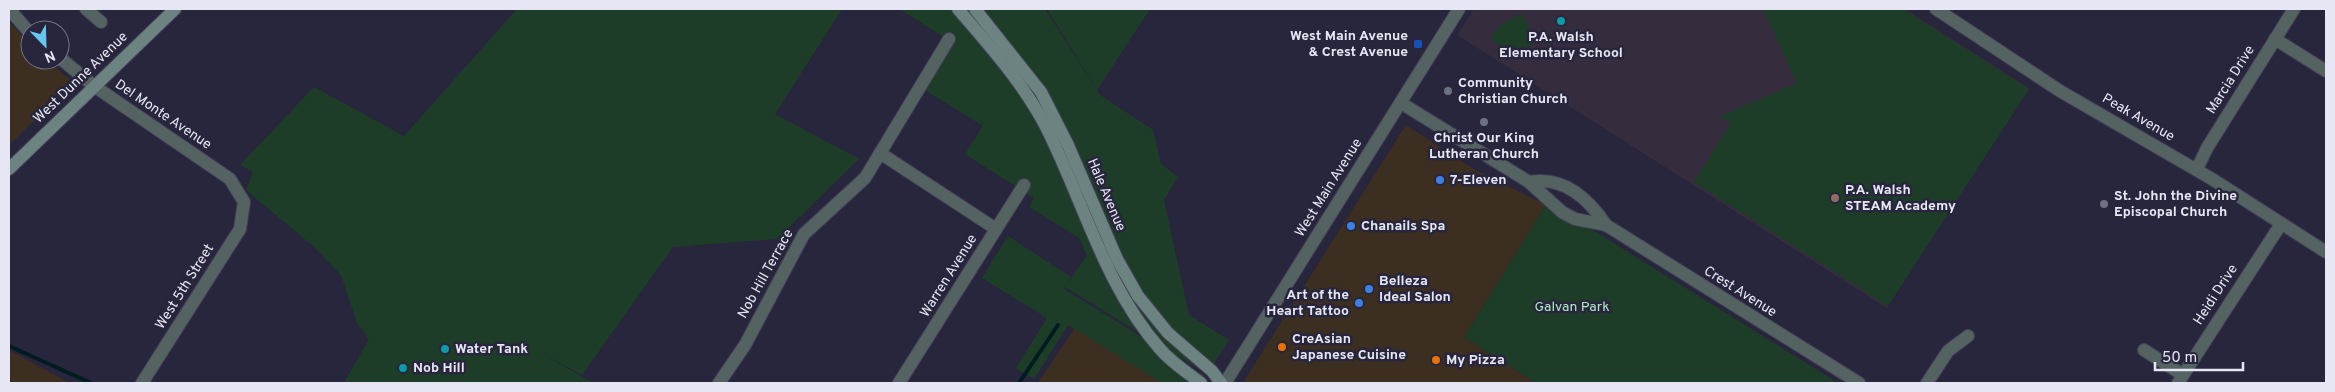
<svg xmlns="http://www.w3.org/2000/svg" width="2335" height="392" font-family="Overpass,sans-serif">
<rect width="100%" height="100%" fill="#28263c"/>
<g fill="#3c2e21">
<path d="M9 22 30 44V60H47L73 82 9 145Z"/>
<path d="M1406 125 1474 169 1546 205 1464 337 1536 383H1248L1244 381Z"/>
<path d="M1089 307 1199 383H1038Z"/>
<path d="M9 350 70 383H9Z"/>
</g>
<path fill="#352d3d" d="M1474 9H1905L2027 87 1887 308 1457 35Z"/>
<g fill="#1e3d28">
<path d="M517 9H842L775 114 859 159 777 239 673 247 582 375 536 350 593 383H344L369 339 357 323 341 275 313 246 246 190 253 172 240 165 314 87 404 136Z"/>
<path d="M899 9H1045L1100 95 1153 130 1161 164 1178 177 1164 200 1189 315 1229 340 1207 374 1065 287 1087 255 1079 238 1029 207 1034 198 965 154 983 126 920 87 949 40Z"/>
<path d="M1047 9H1150L1097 90Z"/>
<path d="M1763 9H1903L2029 89 1888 306 1694 182 1731 123 1719 117 1797 83Z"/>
<path d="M1522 13 1536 43 1513 53 1490 39 1499 26Z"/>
<path d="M1546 205 1596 232 1838 383H1536L1464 337Z"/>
<path d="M1008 236 1071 277 1064 289 1205 376 1201 383H1162L1068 325 1034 379 1016 368 1047 318 982 278Z"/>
</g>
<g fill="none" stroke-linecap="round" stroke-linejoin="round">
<g stroke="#011c21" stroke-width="4">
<path d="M9 346 91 383"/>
<path d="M1019 383 1058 325"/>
</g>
<defs>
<g id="minor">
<path d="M9 9 30 33"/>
<path d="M86 9 101 22"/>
<path d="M1936 9 2060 91 2212 179 2326 252"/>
<path d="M2275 39 2326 71"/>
<path d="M60 58 94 86 230 179 244 202 240 229 142 383"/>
<path d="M1401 103 1529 182 1562 212 1575 219 1606 225"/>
<path d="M880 153 996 229"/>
<path d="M2197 169 2207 148 2294 9"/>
<path d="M1529 182C1564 176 1588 198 1606 225L1859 383"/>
<path d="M2144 350 2183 375"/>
<path d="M719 383 745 345 804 234 865 178 949 39"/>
<path d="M899 383 1024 185"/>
<path d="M1927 383 1948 351 1968 336"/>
<path d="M2178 383 2281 224"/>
</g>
<path id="tertiary" d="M1225 383 1459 9"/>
<g id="secondary">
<path d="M958 9C989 45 1024 84 1046 127 1084 202 1104 285 1160 349 1172 363 1188 373 1201 383"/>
<path d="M975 9 1041 92 1068 145 1117 259 1138 296 1168 333 1212 371 1221 383"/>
<path d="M9 169 175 9"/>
</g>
</defs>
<use href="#minor" stroke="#434156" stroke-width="14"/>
<use href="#tertiary" stroke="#434156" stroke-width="14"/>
<use href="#secondary" stroke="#434156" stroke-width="14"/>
<use href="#minor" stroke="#546362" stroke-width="12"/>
<use href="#tertiary" stroke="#546362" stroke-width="12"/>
<use href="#secondary" stroke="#6c8381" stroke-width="12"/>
</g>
<g fill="#0f9aa8" stroke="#28263c" stroke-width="2">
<circle cx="1561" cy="21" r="5"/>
<circle cx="445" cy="349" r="5"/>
<circle cx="403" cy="368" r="5"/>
</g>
<rect fill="#1a4fb4" stroke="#28263c" stroke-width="2" x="1413" y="39" width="10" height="10" rx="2.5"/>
<g fill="#6b7280" stroke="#28263c" stroke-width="2">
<circle cx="1448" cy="91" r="5"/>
<circle cx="1484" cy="122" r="5"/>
<circle cx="2104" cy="204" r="5"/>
</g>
<g fill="#3f7fe0" stroke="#28263c" stroke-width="2">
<circle cx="1440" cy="180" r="5"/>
<circle cx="1351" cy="226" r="5"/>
<circle cx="1369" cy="289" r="5"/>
<circle cx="1359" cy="303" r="5"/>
</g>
<circle fill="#8d6e63" stroke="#28263c" stroke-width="2" cx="1835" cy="198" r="5"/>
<g fill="#e8710a" stroke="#28263c" stroke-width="2">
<circle cx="1282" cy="347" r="5"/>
<circle cx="1436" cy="360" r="5"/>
</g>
<g text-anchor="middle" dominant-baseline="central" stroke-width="5" stroke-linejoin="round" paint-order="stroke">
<g font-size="14" font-weight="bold" fill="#e7e6f4" stroke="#28263c" text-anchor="start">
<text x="1408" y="36" text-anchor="end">West Main Avenue<tspan x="1408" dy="16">&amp; Crest Avenue</tspan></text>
<text x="1561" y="37" text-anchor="middle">P.A. Walsh<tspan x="1561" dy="16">Elementary School</tspan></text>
<text x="1458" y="83">Community<tspan x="1458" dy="16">Christian Church</tspan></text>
<text x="1484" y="138" text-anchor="middle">Christ Our King<tspan x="1484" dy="16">Lutheran Church</tspan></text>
<text x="1450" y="180">7-Eleven</text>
<text x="1845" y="190">P.A. Walsh<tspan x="1845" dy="16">STEAM Academy</tspan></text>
<text x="2114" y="196">St. John the Divine<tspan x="2114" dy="16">Episcopal Church</tspan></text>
<text x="1361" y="226">Chanails Spa</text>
<text x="1379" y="281">Belleza<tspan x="1379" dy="16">Ideal Salon</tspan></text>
<text x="1349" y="295" text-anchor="end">Art of the<tspan x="1349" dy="16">Heart Tattoo</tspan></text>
<text x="1292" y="339">CreAsian<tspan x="1292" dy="16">Japanese Cuisine</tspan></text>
<text x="455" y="349">Water Tank</text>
<text x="1446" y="360">My Pizza</text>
<text x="413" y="368">Nob Hill</text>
</g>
<g font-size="14" fill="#e7e6f4" stroke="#28263c">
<text transform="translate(81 78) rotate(-44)">West Dunne Avenue</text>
<text transform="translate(2231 80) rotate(-58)">Marcia Drive</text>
<text transform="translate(163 115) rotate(34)">Del Monte Avenue</text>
<text transform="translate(2138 118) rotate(30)">Peak Avenue</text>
<text transform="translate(1329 188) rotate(-58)">West Main Avenue</text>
<text transform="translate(1106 195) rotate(67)">Hale Avenue</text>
<text transform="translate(766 274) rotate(-61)">Nob Hill Terrace</text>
<text transform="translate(949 276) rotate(-58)">Warren Avenue</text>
<text transform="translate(185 287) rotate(-58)">West 5th Street</text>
<text transform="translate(1740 292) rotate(32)">Crest Avenue</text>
<text transform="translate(2216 295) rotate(-57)">Heidi Drive</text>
</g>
<g font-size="14" fill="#adebbe" stroke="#28263c">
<text x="1572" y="307">Galvan Park</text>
</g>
</g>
<rect width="2335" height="392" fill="none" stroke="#e7e6f4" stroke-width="20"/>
<g transform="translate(45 45) rotate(157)"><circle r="24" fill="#28263c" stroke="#747386"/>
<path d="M0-4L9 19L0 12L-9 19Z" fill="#68c4f0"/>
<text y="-8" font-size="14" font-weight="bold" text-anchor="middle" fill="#e7e6f4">N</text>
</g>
<path d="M2155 362v8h88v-8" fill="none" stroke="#e7e6f4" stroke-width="2.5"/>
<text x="2162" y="362" font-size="15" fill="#e7e6f4" stroke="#28263c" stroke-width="4" paint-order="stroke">50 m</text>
</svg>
